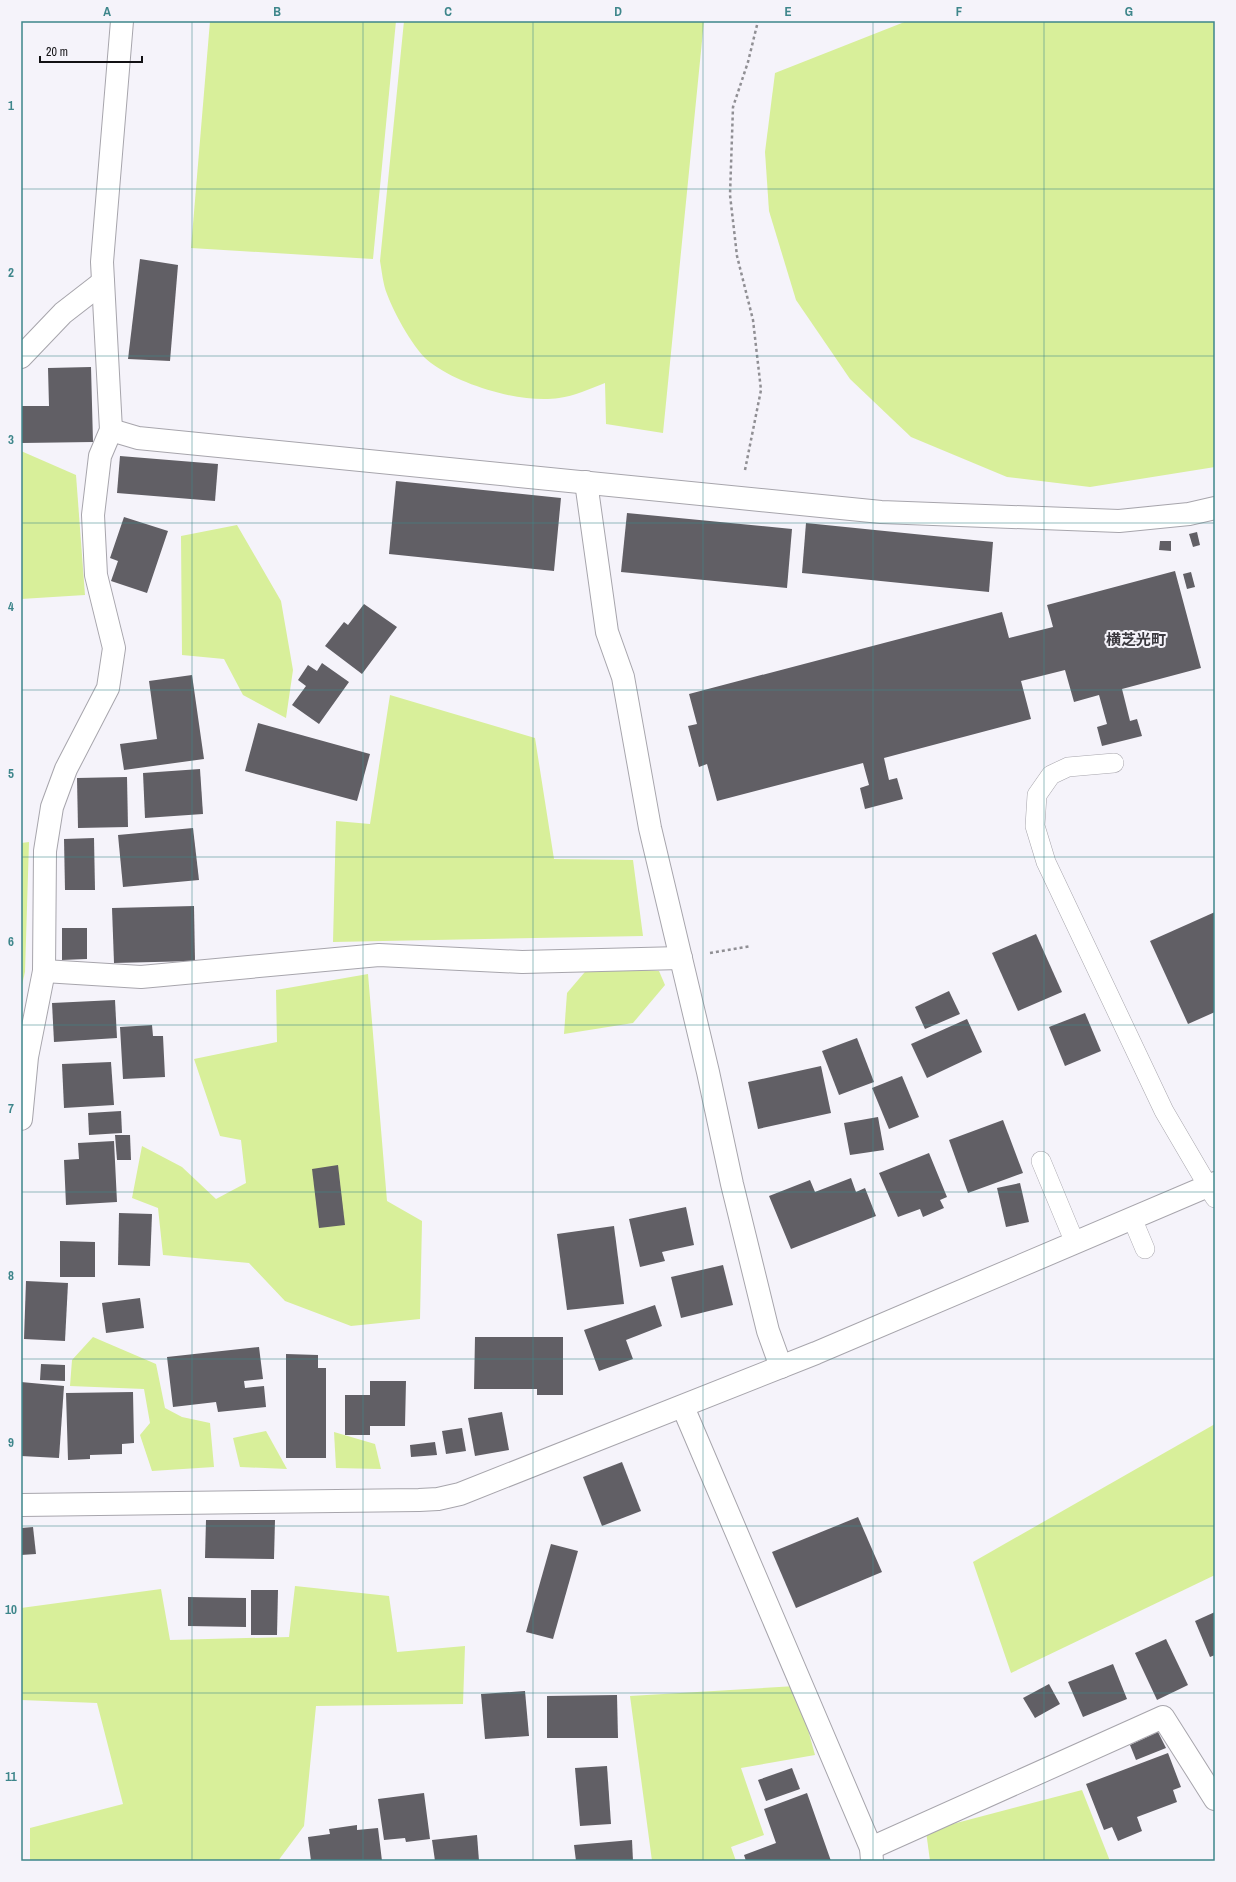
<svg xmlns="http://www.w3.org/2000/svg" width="1236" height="1882" font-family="'Archivo Narrow','Noto Sans JP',sans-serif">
<rect width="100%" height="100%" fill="#f5f3fa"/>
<g fill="#d8ef9a">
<path d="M210 21H396L373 259 191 248Z"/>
<path d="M404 21H704L663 433 606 424 605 383C590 389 574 396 559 398 522 404 460 385 431 363 415 352 394 313 387 294 383 284 382 272 380 261Z"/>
<path d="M907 21H1215V467L1090 487 1007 477 911 437 850 379 796 300 769 211 765 152 775 73Z"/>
<path d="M21 451 76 475 85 595 21 599Z"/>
<path d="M237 525 281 601 293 670 286 718 243 695 224 659 182 655 181 536Z"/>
<path d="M390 695 535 738 554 859 633 860 643 936 333 942 336 821 370 824Z"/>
<path d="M29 842 25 972 21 989V843Z"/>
<path d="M590 966 659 971 665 985 633 1023 564 1034 567 993Z"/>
<path d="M368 974 387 1201 422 1221 420 1319 351 1326 285 1301 249 1263 163 1255 158 1208 132 1198 142 1146 182 1167 216 1199 246 1183 241 1140 220 1136 194 1059 277 1042 276 990Z"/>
<path d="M93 1337 156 1364 165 1408 182 1417 210 1423 214 1467 152 1471 140 1435 150 1423 144 1389 70 1386 72 1360Z"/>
<path d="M1215 1424V1575L1011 1673 973 1562Z"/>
<path d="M266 1431 287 1469 240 1467 233 1438Z"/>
<path d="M334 1432 375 1444 381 1469 336 1468Z"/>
<path d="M295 1586 389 1596 397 1652 465 1646 463 1704 316 1706 304 1826 278 1861H30V1828L123 1804 97 1703 21 1700V1608L161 1589 170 1640 289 1637Z"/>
<path d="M796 1686 815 1755 741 1768 764 1835 731 1847 736 1861H652L630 1696Z"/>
<path d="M1082 1790 1110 1861H930L926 1831Z"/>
</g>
<g fill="#615f65">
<path d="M140 259 178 265 170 361 128 359Z"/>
<path d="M91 367 93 442 22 443 21 406H49L48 368Z"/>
<path d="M120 456 218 464 215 501 117 493Z"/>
<path d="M396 481 561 498 554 571 389 554Z"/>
<path d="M627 513 792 529 787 588 621 572Z"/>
<path d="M124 517 168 531 147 593 111 581 118 561 110 558Z"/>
<path d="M806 523 993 542 989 592 802 573Z"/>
<path d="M1197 532 1200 545 1193 547 1189 534Z"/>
<path d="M1160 541H1171V551L1159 550Z"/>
<path d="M1175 571 1201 668 1122 689 1130 721 1137 719 1142 736 1102 746 1097 727 1107 724 1099 695 1074 702 1065 670 1021 681 1031 719 884 758 889 780 897 778 903 799 865 809 860 788 869 785 863 763 717 801 707 764 699 767 688 726 697 724 689 694 1002 612 1009 638 1053 627 1047 605Z"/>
<path d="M1191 572 1195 587 1187 589 1183 574Z"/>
<path d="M364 604 397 627 362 674 325 646 344 622 348 625Z"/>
<path d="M322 663 349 682 319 724 292 705 306 686 298 680 308 665 317 671Z"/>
<path d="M192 675 204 759 124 770 120 744 157 739 149 681Z"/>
<path d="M258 723 370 754 357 801 245 771Z"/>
<path d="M200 769 203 814 145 818 143 773Z"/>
<path d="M127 777 128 827 78 828 77 778Z"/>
<path d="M193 828 199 880 123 887 118 835Z"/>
<path d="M94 838 95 890H65L64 839Z"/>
<path d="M194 906 195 961 114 963 112 908Z"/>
<path d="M1215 912V1012L1188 1024 1150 941Z"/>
<path d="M62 928H87V959L62 960Z"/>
<path d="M1036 934 1062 992 1018 1011 992 953Z"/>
<path d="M949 991 960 1014 925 1029 915 1007Z"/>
<path d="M115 1000 117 1038 54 1042 52 1003Z"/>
<path d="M1085 1013 1101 1051 1065 1066 1049 1027Z"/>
<path d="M967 1019 982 1052 927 1078 911 1044Z"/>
<path d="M152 1025 153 1036H163L165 1077 123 1079 120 1027Z"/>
<path d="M857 1038 874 1082 839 1095 822 1051Z"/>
<path d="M111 1062 114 1105 64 1108 62 1064Z"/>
<path d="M821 1066 831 1113 758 1129 748 1082Z"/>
<path d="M902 1076 919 1117 889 1129 872 1088Z"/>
<path d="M121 1111 122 1133 89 1135 88 1113Z"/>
<path d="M878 1117 884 1150 850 1155 844 1123Z"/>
<path d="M1003 1120 1023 1173 968 1193 949 1140Z"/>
<path d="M115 1135H130L131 1160H117Z"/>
<path d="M114 1141 117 1202 66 1205 64 1160 79 1159 78 1143Z"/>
<path d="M929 1153 947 1197 940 1200 944 1208 923 1217 920 1209 898 1217 879 1173Z"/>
<path d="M338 1165 345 1225 319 1228 312 1169Z"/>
<path d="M851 1178 856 1192 865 1188 876 1216 791 1249 769 1196 810 1180 815 1192Z"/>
<path d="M1020 1183 1029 1222 1006 1227 997 1188Z"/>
<path d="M686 1207 694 1245 662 1252 665 1261 640 1267 629 1219Z"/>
<path d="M119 1213 152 1214 150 1266 118 1265Z"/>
<path d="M614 1226 624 1304 567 1310 557 1234Z"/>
<path d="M60 1241 95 1242V1277H60Z"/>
<path d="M723 1265 733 1305 681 1318 671 1277Z"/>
<path d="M26 1281 68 1283 65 1341 24 1339Z"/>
<path d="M140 1298 144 1328 106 1333 102 1303Z"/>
<path d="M655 1305 662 1326 626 1340 633 1359 599 1371 584 1330Z"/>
<path d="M475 1337H563V1395H537V1389H474Z"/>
<path d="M259 1347 263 1379 244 1381 245 1388 264 1386 266 1407 218 1412 216 1402 173 1407 167 1357Z"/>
<path d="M286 1354 318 1355V1368H326V1458H286Z"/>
<path d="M41 1364 65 1365V1381L40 1380Z"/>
<path d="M370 1381H406L405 1426H370V1435H345V1395H370Z"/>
<path d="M21 1382 64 1386 59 1458 21 1456Z"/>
<path d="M133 1392 134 1443 122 1444V1454L90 1455V1459L68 1460 66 1393Z"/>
<path d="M502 1412 509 1450 475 1456 468 1418Z"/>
<path d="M462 1428 466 1451 446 1454 442 1431Z"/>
<path d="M435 1442 437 1455 411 1457 410 1445Z"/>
<path d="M622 1462 641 1511 602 1526 583 1477Z"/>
<path d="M858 1517 882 1572 796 1608 772 1552Z"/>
<path d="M206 1520H275L274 1559 205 1558Z"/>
<path d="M33 1527 36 1554 21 1555V1528Z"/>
<path d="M551 1544 578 1551 553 1639 526 1632Z"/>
<path d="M251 1590H278L277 1635H251Z"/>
<path d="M188 1597 246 1598V1627L188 1626Z"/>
<path d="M1215 1612V1655L1210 1657 1195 1621Z"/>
<path d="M1166 1639 1188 1685 1157 1700 1135 1653Z"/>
<path d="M1113 1664 1127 1699 1083 1717 1068 1682Z"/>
<path d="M1049 1684 1060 1704 1035 1718 1023 1698Z"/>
<path d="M525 1691 529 1736 485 1739 481 1694Z"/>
<path d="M617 1695 618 1738H547V1696Z"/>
<path d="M1158 1732 1166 1748 1136 1760 1130 1745Z"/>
<path d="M1168 1753 1181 1787 1173 1790 1177 1802 1137 1817 1142 1831 1118 1841 1112 1827 1104 1830 1086 1784Z"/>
<path d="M607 1766 611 1824 580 1826 575 1768Z"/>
<path d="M792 1768 800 1789 766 1801 758 1780Z"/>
<path d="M424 1793 430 1839 406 1842 405 1838 384 1840 378 1799Z"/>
<path d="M807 1793 831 1861H746L744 1855 776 1843 764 1809Z"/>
<path d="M357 1825V1830L378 1828 382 1861H311L308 1837 330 1834 329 1829Z"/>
<path d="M477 1835 479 1861H435L432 1840Z"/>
<path d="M632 1840 633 1861H576L574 1845Z"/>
</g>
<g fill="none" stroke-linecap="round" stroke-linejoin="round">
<defs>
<g id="service">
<path d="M1114 763 1068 767 1051 775 1037 795 1035 826 1046 862 1164 1111 1215 1198"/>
<path d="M1041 1161 1075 1243"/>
<path d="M1132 1218 1145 1249"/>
</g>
<g id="minor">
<path d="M21 357 63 313 103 282"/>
<path d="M111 430 138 438 881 512 1119 521 1189 514 1215 508"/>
<path d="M586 482 607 632 623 677 650 828 708 1072 732 1184 768 1331 781 1367"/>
<path d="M44 971 141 977 379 955 522 962 681 958"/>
<path d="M21 1119 27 1057 44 971 45 851 52 807 66 769 108 688 114 648 96 575 93 515 100 456 111 430 102 262 122 21"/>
<path d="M683 1407 871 1848 872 1861"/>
<path d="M871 1848 1163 1717 1215 1799"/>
</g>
<path id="tertiary" d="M21 1505 419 1500 438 1499 460 1494 816 1353 1215 1183"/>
</defs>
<use href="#service" stroke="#a7a5ac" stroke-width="20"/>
<use href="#minor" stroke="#a7a5ac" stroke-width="24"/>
<use href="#tertiary" stroke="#a7a5ac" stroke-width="24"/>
<g stroke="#908f94" stroke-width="2.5" stroke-dasharray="3 3" stroke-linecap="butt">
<path d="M745 470 761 390 753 320 737 256 730 195 733 107 748 62 758 21"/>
<path d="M710 953 751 946"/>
</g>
<use href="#service" stroke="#fff" stroke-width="19"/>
<use href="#minor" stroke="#fff" stroke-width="22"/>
<use href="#tertiary" stroke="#fff" stroke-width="22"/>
</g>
<path fill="none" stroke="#3e868b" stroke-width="1" stroke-opacity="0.55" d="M192 21V1861M363 21V1861M533 21V1861M703 21V1861M873 21V1861M1044 21V1861M21 189H1215M21 356H1215M21 523H1215M21 690H1215M21 857H1215M21 1025H1215M21 1192H1215M21 1359H1215M21 1526H1215M21 1693H1215"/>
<g text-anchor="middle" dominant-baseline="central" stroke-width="4" stroke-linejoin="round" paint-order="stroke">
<g font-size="15" font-weight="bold" fill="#3a383e" stroke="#f5f3fa">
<text x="1136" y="639">横芝光町</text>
</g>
</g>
<rect width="1236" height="1882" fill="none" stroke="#f5f3fa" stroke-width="44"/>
<path d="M40 56v6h102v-6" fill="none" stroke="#121114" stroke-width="2"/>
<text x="46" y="56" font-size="12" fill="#121114" stroke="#f5f3fa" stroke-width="3" paint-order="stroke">20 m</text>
<rect x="22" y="22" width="1192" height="1838" fill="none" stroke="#3e868b" stroke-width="1.5"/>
<g font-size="13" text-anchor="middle" font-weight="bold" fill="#3e868b">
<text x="107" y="16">A</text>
<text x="277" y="16">B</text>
<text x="448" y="16">C</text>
<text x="618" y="16">D</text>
<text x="788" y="16">E</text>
<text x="959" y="16">F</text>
<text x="1129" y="16">G</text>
<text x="11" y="110">1</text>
<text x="11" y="277">2</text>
<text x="11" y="444">3</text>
<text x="11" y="611">4</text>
<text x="11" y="778">5</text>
<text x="11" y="946">6</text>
<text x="11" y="1113">7</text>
<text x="11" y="1280">8</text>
<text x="11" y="1447">9</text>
<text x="11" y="1614">10</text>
<text x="11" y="1781">11</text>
</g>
</svg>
